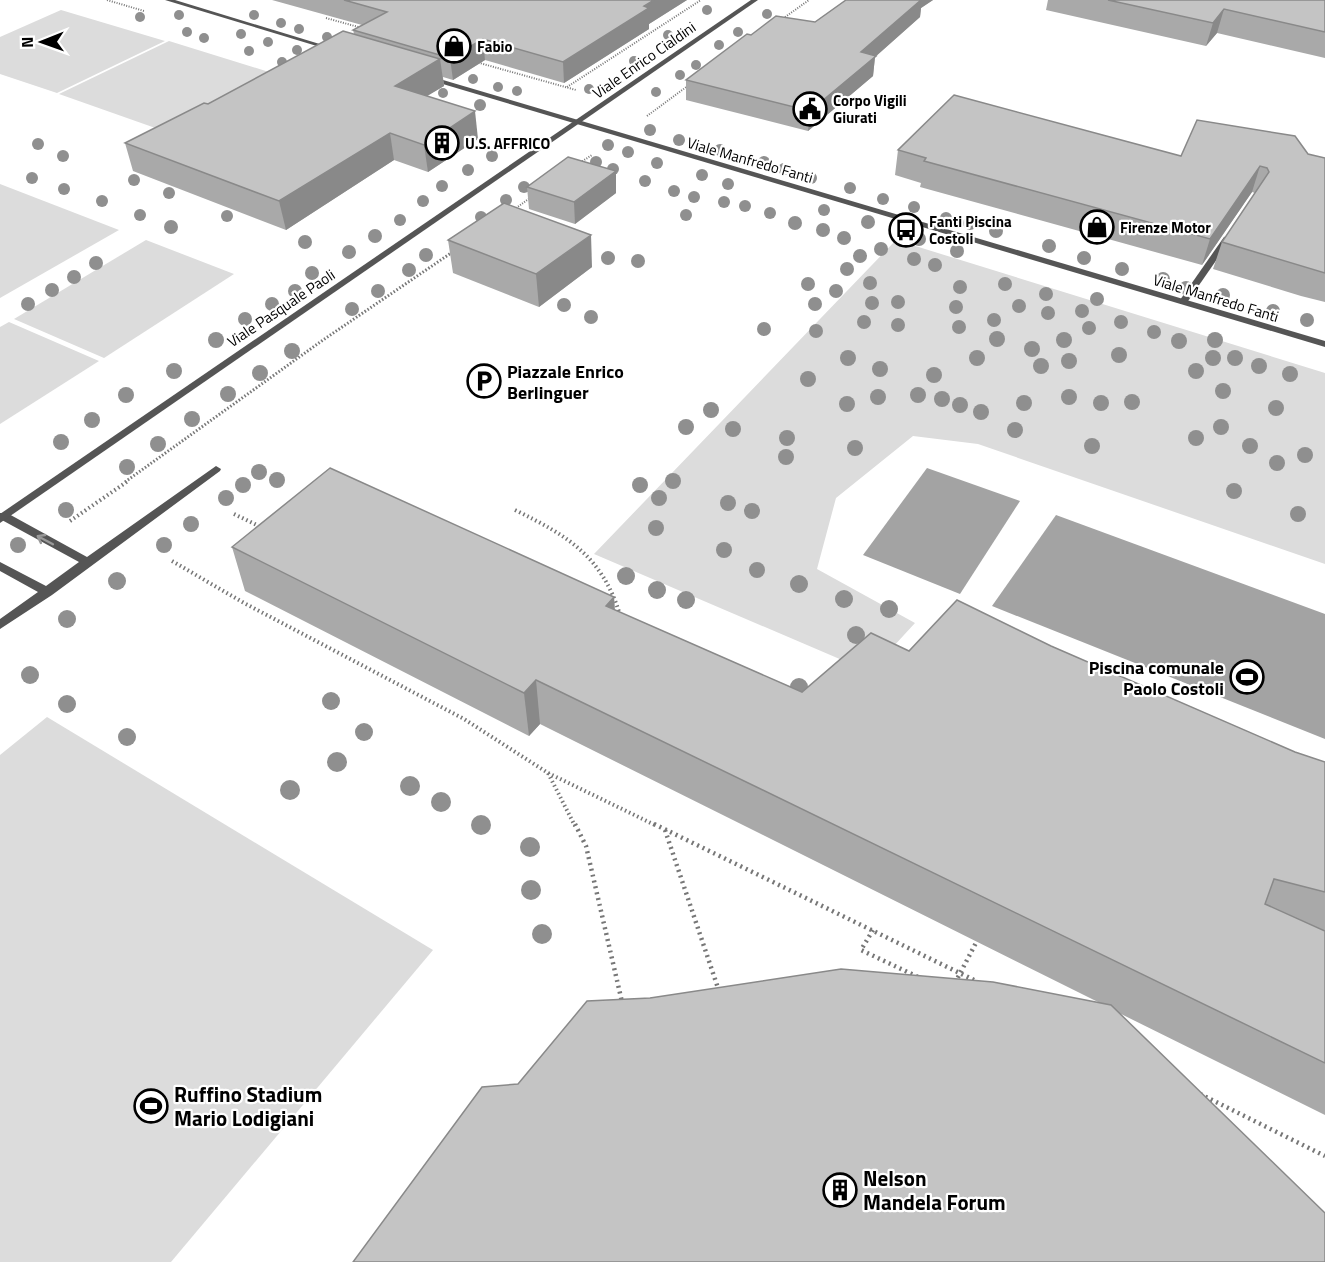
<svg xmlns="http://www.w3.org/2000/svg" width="1325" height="1262" font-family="'Titillium Web',sans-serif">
<rect width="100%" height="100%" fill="#fff"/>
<g fill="#dcdcdc">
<path d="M61 10 165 41 57 93 0 74V37Z"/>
<path d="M169 41 269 72 161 130 59 94Z"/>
<path d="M0 184 119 230 0 298Z"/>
<path d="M146 240 234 274 104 358 14 319Z"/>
<path d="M896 240 1325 373V564L978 444 913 436 836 498 817 569 915 623 870 672 594 554Z"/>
<path d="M9 322 99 361 0 424V327Z"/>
<path d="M47 717 433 950 171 1262H0V755Z"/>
</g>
<g fill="#a3a3a3">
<path d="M927 468 1020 501 960 594 863 555Z"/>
<path d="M1056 515 1325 614V739L992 606Z"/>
</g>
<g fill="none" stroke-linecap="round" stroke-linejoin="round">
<g stroke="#777" stroke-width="2" stroke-dasharray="1 1.5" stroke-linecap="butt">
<path d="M107 0 144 11"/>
<path d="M326 18 362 28"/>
<path d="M781 20 809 0"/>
<path d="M476 62 576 90"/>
<path d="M567 87 701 0"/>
<path d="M647 116 689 85"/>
<path d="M578 164 592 155"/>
<path d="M512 211 530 198"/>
</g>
<path stroke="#777" stroke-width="3" stroke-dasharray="1.5 2" stroke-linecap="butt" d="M125 482 323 340 454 251"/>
<g stroke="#777" stroke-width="4" stroke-dasharray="1.5 3" stroke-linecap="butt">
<path d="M515 510C568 536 602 556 620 615"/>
<path d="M234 514 261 527"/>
<path d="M70 521 128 481"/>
<path d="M172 561 244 603 464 719 548 773 575 826"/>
<path d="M548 773 657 826"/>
</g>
<g stroke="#777" stroke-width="4.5" stroke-dasharray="2 4" stroke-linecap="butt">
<path d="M575 824 586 846 622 1002"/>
<path d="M654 824 976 981"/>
<path d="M665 830 719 991"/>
<path d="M873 930 861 950 918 977"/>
<path d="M955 983 978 939"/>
<path d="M1200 1094 1325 1156"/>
</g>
<g fill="#555" fill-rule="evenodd">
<path d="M1227 236 1231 239 1186 304H1180V300L1224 237Z"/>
<path d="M216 466 221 469 220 471 52 595 0 629V619L38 592 0 571V562L46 586 79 562 0 519V513H7L87 557Z"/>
</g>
<g fill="#555" fill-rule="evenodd">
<path d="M165 0H175L336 49 330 50Z"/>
<path d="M426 75 1325 341V347L426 79Z"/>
</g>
<path fill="#555" fill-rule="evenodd" d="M751 0H758L0 523V514Z"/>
</g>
<g fill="#8f8f8f">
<circle cx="707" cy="10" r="5"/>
<circle cx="767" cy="14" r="5"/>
<circle cx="179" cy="15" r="5"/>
<circle cx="254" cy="15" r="5"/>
<circle cx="140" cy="17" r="5"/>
<circle cx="281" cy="23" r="5"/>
<circle cx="299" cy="29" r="5"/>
<circle cx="187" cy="32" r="5"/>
<circle cx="738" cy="32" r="5"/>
<circle cx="241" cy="34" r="5"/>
<circle cx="668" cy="35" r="5"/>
<circle cx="327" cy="37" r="5"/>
<circle cx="204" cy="38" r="5"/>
<circle cx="268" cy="42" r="5"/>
<circle cx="719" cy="45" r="5"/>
<circle cx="297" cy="50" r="5"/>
<circle cx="249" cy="51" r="5"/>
<circle cx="634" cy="61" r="5"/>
<circle cx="282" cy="62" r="5"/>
<circle cx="696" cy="65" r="5"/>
<circle cx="680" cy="75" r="5"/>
<circle cx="473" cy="79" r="5"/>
<circle cx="498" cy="87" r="5"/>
<circle cx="589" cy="89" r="5"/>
<circle cx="517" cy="91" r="5"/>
<circle cx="656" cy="92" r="5"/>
<circle cx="443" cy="93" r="5"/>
<circle cx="480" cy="105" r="6"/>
<circle cx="650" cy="130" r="6"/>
<circle cx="679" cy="140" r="6"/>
<circle cx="508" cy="142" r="6"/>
<circle cx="38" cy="144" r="6"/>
<circle cx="608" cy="145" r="6"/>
<circle cx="720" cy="150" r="6"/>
<circle cx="628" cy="152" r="6"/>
<circle cx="63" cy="156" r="6"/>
<circle cx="492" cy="156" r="6"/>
<circle cx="596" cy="162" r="6"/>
<circle cx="764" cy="162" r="6"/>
<circle cx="657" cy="163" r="6"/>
<circle cx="613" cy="169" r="6"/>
<circle cx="784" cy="169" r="6"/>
<circle cx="468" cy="170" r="6"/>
<circle cx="702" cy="175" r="6"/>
<circle cx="32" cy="178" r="6"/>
<circle cx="811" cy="178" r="6"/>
<circle cx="134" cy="180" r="6"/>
<circle cx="645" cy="181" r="6"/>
<circle cx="728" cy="184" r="6"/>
<circle cx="442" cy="186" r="6"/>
<circle cx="524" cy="187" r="6"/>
<circle cx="850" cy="188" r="6"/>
<circle cx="64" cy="189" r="6"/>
<circle cx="674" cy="191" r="6"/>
<circle cx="169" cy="193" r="6"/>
<circle cx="694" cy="197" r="6"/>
<circle cx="883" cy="199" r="6"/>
<circle cx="506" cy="200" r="6"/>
<circle cx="102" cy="201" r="6"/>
<circle cx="423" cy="201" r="6"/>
<circle cx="724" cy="202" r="6"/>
<circle cx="745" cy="206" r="6"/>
<circle cx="914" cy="207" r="6"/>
<circle cx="824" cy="210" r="6"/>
<circle cx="770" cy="213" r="6"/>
<circle cx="140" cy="215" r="6"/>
<circle cx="686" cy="215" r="6"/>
<circle cx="227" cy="216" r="6"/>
<circle cx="481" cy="217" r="6"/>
<circle cx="946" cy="218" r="6"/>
<circle cx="400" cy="220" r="6"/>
<circle cx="868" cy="222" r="7"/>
<circle cx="795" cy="223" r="7"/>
<circle cx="970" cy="223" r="7"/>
<circle cx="171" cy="227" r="7"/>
<circle cx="823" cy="230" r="7"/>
<circle cx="996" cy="231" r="7"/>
<circle cx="375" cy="236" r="7"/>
<circle cx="844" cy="238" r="7"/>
<circle cx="919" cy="239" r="7"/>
<circle cx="305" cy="242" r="7"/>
<circle cx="1049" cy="246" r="7"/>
<circle cx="881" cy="249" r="7"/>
<circle cx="957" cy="251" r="7"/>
<circle cx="349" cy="252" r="7"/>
<circle cx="426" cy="255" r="7"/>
<circle cx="860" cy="256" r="7"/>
<circle cx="608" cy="258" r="7"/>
<circle cx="1084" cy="258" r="7"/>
<circle cx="914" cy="259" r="7"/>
<circle cx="638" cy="261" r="7"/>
<circle cx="96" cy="263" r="7"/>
<circle cx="935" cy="265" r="7"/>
<circle cx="847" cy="269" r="7"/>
<circle cx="1122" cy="269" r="7"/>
<circle cx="409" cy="270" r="7"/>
<circle cx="312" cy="273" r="7"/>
<circle cx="74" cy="277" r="7"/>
<circle cx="1163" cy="279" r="7"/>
<circle cx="870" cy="283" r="7"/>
<circle cx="808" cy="284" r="7"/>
<circle cx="1005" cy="284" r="7"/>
<circle cx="960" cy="287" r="7"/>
<circle cx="1186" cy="288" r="7"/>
<circle cx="52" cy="290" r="7"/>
<circle cx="295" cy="291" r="7"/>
<circle cx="378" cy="291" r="7"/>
<circle cx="836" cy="291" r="7"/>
<circle cx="1046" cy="294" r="7"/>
<circle cx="1223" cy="295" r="7"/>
<circle cx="1097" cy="299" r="7"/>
<circle cx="898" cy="302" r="7"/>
<circle cx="872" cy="303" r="7"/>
<circle cx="28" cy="304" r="7"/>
<circle cx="272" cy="304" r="7"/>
<circle cx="815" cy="304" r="7"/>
<circle cx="564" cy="305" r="7"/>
<circle cx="1019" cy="306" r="7"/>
<circle cx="956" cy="307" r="7"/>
<circle cx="352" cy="309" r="7"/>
<circle cx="1082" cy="311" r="7"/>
<circle cx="1273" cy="311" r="7"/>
<circle cx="1048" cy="313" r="7"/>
<circle cx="591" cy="317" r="7"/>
<circle cx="245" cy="319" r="7"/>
<circle cx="994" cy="320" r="7"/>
<circle cx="1307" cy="320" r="7"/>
<circle cx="864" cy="322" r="7"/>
<circle cx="1121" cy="322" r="7"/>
<circle cx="898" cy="325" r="7"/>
<circle cx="959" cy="327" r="7"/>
<circle cx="1089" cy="328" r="7"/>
<circle cx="764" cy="329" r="7"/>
<circle cx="816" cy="331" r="7"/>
<circle cx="1154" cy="332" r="7"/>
<circle cx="997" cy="339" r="8"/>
<circle cx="216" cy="340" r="8"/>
<circle cx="1064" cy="340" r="8"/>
<circle cx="1215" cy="340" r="8"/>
<circle cx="1179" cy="341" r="8"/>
<circle cx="1032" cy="349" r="8"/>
<circle cx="292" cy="351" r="8"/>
<circle cx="1119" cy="355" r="8"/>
<circle cx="848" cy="358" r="8"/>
<circle cx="977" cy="358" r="8"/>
<circle cx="1213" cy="358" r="8"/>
<circle cx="1235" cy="358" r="8"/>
<circle cx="1069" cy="361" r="8"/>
<circle cx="1041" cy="366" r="8"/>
<circle cx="1259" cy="366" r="8"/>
<circle cx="880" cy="369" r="8"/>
<circle cx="174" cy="371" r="8"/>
<circle cx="1196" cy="371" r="8"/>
<circle cx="260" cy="373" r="8"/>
<circle cx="1290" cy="374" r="8"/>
<circle cx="934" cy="375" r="8"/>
<circle cx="808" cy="379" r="8"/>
<circle cx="1223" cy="391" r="8"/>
<circle cx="228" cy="394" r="8"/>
<circle cx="126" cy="395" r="8"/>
<circle cx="918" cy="395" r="8"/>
<circle cx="878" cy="397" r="8"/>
<circle cx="1069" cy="397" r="8"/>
<circle cx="942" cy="399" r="8"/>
<circle cx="1132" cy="402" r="8"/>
<circle cx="1024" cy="403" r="8"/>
<circle cx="1101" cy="403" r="8"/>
<circle cx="847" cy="404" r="8"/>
<circle cx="960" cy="405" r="8"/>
<circle cx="1276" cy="408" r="8"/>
<circle cx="711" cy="410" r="8"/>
<circle cx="981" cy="412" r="8"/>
<circle cx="192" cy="419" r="8"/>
<circle cx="92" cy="420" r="8"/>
<circle cx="686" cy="427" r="8"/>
<circle cx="1221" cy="427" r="8"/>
<circle cx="733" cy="429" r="8"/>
<circle cx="1015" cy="430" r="8"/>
<circle cx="787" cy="438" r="8"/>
<circle cx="1196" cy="438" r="8"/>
<circle cx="61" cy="442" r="8"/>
<circle cx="158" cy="444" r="8"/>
<circle cx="1092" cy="446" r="8"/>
<circle cx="1250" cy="446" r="8"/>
<circle cx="855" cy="448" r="8"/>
<circle cx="1305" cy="455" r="8"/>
<circle cx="786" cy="457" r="8"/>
<circle cx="1277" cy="463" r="8"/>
<circle cx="127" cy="467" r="8"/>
<circle cx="259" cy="472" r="8"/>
<circle cx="277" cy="480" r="8"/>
<circle cx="673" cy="481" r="8"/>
<circle cx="243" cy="485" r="8"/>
<circle cx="640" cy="485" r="8"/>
<circle cx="1234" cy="491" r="8"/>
<circle cx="226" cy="498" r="8"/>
<circle cx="659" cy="498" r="8"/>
<circle cx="728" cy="503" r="8"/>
<circle cx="66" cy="510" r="8"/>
<circle cx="752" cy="511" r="8"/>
<circle cx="1298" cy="514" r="8"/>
<circle cx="191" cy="524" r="8"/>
<circle cx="656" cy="528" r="8"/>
<circle cx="18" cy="545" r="8"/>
<circle cx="164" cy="545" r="8"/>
<circle cx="724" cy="550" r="8"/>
<circle cx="757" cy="570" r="8"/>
<circle cx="626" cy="576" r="9"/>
<circle cx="117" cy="581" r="9"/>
<circle cx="799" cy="584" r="9"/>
<circle cx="657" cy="590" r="9"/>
<circle cx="844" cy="599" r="9"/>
<circle cx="686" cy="600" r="9"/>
<circle cx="889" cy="609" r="9"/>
<circle cx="67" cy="619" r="9"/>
<circle cx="856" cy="635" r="9"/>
<circle cx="30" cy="675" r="9"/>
<circle cx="799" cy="687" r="9"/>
<circle cx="331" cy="701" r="9"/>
<circle cx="67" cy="704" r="9"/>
<circle cx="364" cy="732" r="9"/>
<circle cx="127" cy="737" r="9"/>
<circle cx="337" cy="762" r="10"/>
<circle cx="410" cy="786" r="10"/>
<circle cx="290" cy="790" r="10"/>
<circle cx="441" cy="802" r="10"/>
<circle cx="481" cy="825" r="10"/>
<circle cx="530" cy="847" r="10"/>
<circle cx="531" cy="890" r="10"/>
<circle cx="542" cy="934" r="10"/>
</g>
<g fill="#a9a9a9">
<path d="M272 0H687L649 24V29L564 83 485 60 453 80 443 77 444 86 426 96 478 139 428 172 394 160 286 230 133 171 125 143 354 34 353 30 362 25Z"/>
<path d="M846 0H933L921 8 920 17 875 57 873 76 808 131 686 100V80L751 35 815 22Z"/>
<path d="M1048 0H1325V58L1217 33 1206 46 1046 10Z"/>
<path d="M898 150 1181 156 1308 154 1325 158V302L1301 296 1213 269 1222 242 1255 193 1252 192 1202 265 920 187 921 183 895 175Z"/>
<path d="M616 171V193L575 224 529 209 527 187Z"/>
<path d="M448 240 592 267 539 307 453 273Z"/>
<path d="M232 547 614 597 615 610 802 692 909 651 1051 646 1295 752 1325 762V1115L1117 1012 518 1084 1100 1003 540 724 529 736 245 591Z"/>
</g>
<g fill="#898989">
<path d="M654 0H687L649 24V29L564 83 563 62Z"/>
<path d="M914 0H933L921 8 920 17 875 57 873 76 808 131 810 111 861 52Z"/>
<path d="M1224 9 1217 33 1206 46 1213 23Z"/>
<path d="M483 39 485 60 453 80 450 58Z"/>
<path d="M440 59 444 86 399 113 395 86Z"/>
<path d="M475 111 478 139 428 172 424 145Z"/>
<path d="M390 133 394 160 286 230 279 201Z"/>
<path d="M1260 166 1252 192 1202 265 1210 239Z"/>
<path d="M616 171V193L575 224 574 202Z"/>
<path d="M591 235 592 267 539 307 536 274Z"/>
<path d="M614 597 616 640 606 606Z"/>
<path d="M536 680 540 724 529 736 524 693Z"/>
</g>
<g fill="#c4c4c4" stroke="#898989" stroke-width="1.5">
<path d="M344 0H654L644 6 649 8 563 62 483 39 450 58 353 30 387 12Z"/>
<path d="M846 0H921L861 52 876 56 810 111 686 80 747 34 751 35 776 16 815 22Z"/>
<path d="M1108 0H1325V32L1224 9 1213 23Z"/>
<path d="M343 31 440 59 395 86 475 111 424 145 390 133 279 201 125 143 204 103 208 104Z"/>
<path d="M954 95 1181 156 1197 120 1295 136 1308 154 1325 158V273L1222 242 1269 172 1267 168 1260 166 1210 239 924 161 926 158 898 150Z"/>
<path d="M568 157 616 171 574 202 527 187Z"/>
<path d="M504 203 591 235 536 274 448 240Z"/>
<path d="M330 468 614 597 606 606 802 692 871 633 909 651 957 600 1051 646 1295 752 1325 762V892L1274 879 1265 904 1325 931V1063L536 680 524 693 232 547Z"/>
<path d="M841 969 993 982 1111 1005 1325 1213V1262H353L482 1087 518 1084 587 1001 650 998Z"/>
</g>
<defs><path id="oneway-shaft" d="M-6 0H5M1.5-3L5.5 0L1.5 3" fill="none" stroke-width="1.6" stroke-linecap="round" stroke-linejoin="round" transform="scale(1.5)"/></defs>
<use stroke="#999" href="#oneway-shaft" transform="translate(45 540) rotate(-152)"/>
<defs>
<symbol id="shop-ring" viewBox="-11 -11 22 22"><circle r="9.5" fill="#fff" stroke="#000" stroke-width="1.5"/><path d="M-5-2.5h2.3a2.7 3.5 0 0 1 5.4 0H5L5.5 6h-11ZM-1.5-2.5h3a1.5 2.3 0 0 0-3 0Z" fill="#000"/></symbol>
<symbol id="civic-ring" viewBox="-11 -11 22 22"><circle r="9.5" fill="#fff" stroke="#000" stroke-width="1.5"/><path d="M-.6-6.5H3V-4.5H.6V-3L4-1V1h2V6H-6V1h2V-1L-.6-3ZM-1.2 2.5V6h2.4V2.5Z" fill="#000"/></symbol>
<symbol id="building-ring" viewBox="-11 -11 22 22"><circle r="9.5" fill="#fff" stroke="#000" stroke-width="1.5"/><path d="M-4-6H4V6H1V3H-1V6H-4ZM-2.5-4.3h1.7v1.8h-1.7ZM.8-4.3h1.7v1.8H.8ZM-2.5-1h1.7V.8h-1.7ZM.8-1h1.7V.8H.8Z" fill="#000"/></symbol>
<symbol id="bus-ring" viewBox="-11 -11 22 22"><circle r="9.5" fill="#fff" stroke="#000" stroke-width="1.5"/><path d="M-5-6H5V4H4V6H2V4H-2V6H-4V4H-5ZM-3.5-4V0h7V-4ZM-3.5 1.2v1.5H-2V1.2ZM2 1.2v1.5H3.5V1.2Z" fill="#000"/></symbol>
<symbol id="parking-ring" viewBox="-11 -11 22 22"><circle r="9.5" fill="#fff" stroke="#000" stroke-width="1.5"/><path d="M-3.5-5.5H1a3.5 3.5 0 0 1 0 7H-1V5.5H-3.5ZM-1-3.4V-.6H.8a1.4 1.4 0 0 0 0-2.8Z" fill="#000"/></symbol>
<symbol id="stadium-ring" viewBox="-11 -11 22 22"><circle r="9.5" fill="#fff" stroke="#000" stroke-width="1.5"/><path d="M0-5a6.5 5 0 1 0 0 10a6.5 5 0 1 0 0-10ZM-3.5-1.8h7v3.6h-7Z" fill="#000"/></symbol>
</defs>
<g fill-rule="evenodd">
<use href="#shop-ring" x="435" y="27" width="38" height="38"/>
<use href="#civic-ring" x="791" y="90" width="38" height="38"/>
<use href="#building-ring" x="423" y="124" width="38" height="38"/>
<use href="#shop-ring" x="1078" y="208" width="38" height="38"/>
<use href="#bus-ring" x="887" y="211" width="38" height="38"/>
<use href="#parking-ring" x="465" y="362" width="38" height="38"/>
<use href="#stadium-ring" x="1228" y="658" width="38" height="38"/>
<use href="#stadium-ring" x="132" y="1087" width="38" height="38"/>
<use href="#building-ring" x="821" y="1171" width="38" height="38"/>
</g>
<g text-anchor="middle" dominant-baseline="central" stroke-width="4.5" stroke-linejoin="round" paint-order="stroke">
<g font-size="15" font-weight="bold" fill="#000" stroke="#fff" text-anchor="start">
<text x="477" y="46">Fabio</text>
<text x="833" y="100">Corpo Vigili<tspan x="833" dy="17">Giurati</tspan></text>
<text x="465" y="143">U.S. AFFRICO</text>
<text x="929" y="221">Fanti Piscina<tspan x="929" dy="17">Costoli</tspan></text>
<text x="1120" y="227">Firenze Motor</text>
</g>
<g font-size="15" fill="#000" stroke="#fff">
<text transform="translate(644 60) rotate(-35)">Viale Enrico Cialdini</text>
<text transform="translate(750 160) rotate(16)">Viale Manfredo Fanti</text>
<text transform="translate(1216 298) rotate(17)">Viale Manfredo Fanti</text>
<text transform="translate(281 308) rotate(-34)">Viale Pasquale Paoli</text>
</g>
<g font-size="18" font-weight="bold" fill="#000" stroke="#fff" text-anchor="start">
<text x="507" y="371">Piazzale Enrico<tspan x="507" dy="21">Berlinguer</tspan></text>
<text x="1224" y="667" text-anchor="end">Piscina comunale<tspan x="1224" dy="21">Paolo Costoli</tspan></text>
</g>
<g font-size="21" font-weight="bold" fill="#000" stroke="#fff" text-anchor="start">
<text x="174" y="1094">Ruffino Stadium<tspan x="174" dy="24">Mario Lodigiani</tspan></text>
<text x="863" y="1178">Nelson<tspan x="863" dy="24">Mandela Forum</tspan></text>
</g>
</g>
<g transform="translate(42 42) rotate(269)" stroke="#ffffff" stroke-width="4.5" paint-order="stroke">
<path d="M0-4.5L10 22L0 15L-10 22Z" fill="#000000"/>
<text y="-9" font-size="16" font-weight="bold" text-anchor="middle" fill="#000000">N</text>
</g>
</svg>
